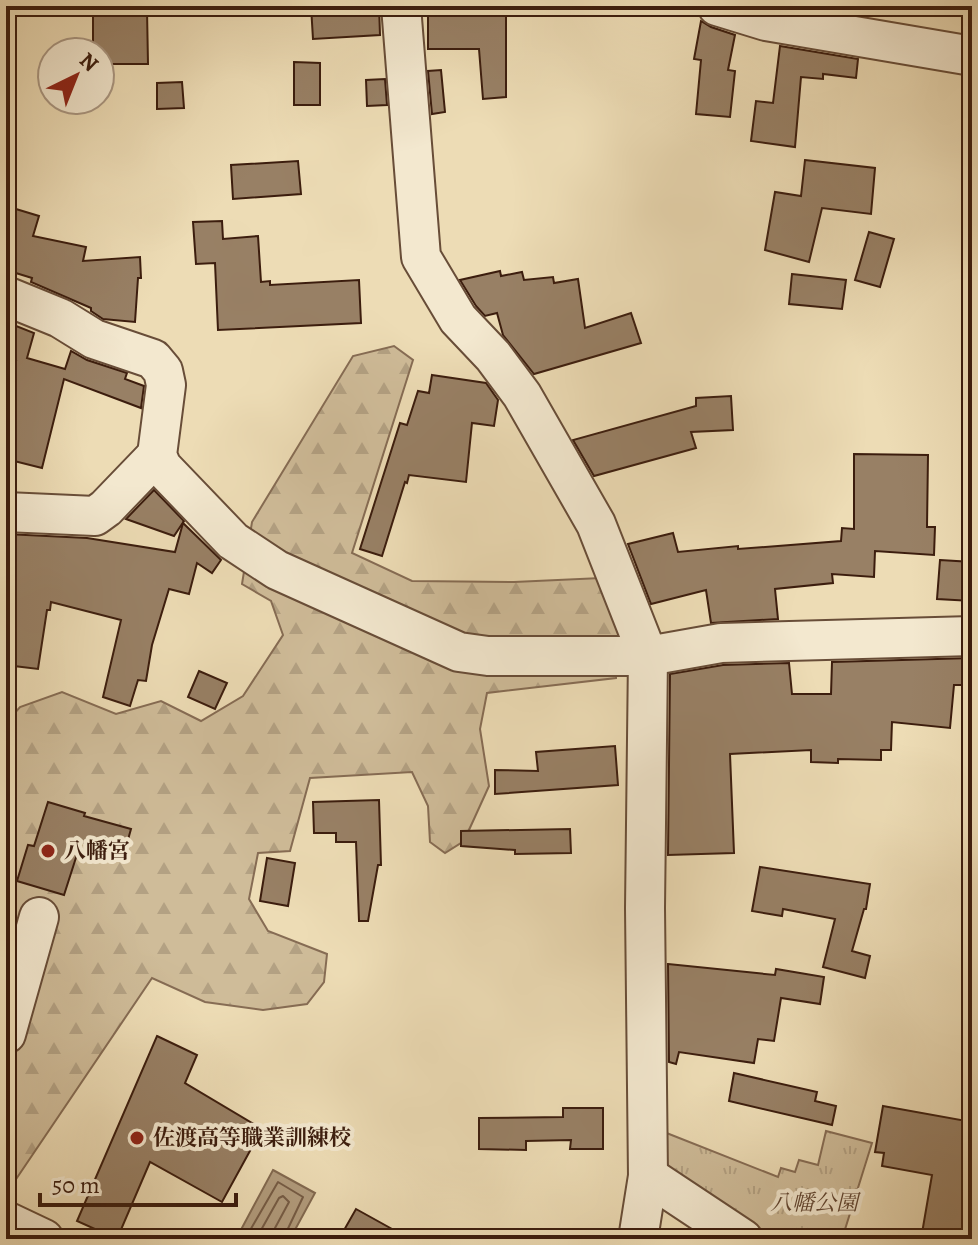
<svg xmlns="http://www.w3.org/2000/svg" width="978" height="1245" font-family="Alegreya,'Noto Serif JP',serif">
<defs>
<pattern id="forest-firs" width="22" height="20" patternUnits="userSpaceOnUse" patternTransform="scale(2)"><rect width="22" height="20" fill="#cfbc99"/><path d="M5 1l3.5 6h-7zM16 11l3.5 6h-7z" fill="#b3a183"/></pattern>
<pattern id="park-tufts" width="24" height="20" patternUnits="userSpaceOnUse" patternTransform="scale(2)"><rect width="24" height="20" fill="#cfbc99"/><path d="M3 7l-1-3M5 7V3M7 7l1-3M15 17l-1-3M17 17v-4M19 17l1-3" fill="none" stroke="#b3a183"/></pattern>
</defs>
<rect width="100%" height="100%" fill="#eddcb5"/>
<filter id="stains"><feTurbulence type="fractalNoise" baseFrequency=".0025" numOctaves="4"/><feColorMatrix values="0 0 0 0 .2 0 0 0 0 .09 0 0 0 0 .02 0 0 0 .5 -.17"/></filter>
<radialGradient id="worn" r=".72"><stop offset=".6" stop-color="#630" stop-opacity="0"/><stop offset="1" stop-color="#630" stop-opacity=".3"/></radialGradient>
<path fill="url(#forest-firs)" stroke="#866c54" stroke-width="2" d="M394 346 413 360 352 553 412 581 514 582 601 578 619 619 616 678 487 693 480 729 489 786 464 841 445 853 430 842 428 806 412 772 310 778 290 851 258 853 249 899 268 931 327 954 324 982 307 1004 263 1010 205 1002 152 978 6 1194V723L20 707 62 692 116 714 161 701 201 721 243 696 283 635 271 601 242 584 252 522 353 356Z"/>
<path fill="url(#park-tufts)" stroke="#866c54" stroke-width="2" d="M826 1131 872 1143 842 1239H773L660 1170 664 1132 778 1177 781 1168 795 1172 799 1160 818 1165Z"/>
<path fill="#b19b7c" stroke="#826950" stroke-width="2" d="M273 1170 315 1193 290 1239H236Z"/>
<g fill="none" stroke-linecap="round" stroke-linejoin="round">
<g stroke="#765c45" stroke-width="2">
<path d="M245 1239 278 1182 303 1197 283 1239"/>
<path d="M256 1239 279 1198 283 1196 289 1202 275 1228 273 1239"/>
</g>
</g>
<g fill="#988065" stroke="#3c1d0e" stroke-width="2">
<path d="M311 6H379L380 35 313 39Z"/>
<path d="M809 6H864L863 15Z"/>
<path d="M506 9V97L483 99 479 49H428V10Z"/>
<path d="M147 10 148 64H100V52H93V11Z"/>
<path d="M701 21 711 27 735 35 728 70 735 71 730 117 696 114 701 60 694 59Z"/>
<path d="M780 46 858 59 856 78 823 74V79L801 77 795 147 751 141 756 101 773 103Z"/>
<path d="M294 62 320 63V105H294Z"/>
<path d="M441 70 445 112 432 114 428 71Z"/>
<path d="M385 79 387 105 367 106 366 80Z"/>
<path d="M182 82 184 108 157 109V83Z"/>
<path d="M805 160 875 168 871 214 822 208 809 262 765 250 775 192 801 196Z"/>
<path d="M298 161 301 194 233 199 231 165Z"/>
<path d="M6 206 39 216 33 236 86 247 83 261 140 257 141 278H138L135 322 103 319 91 311V308L31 282 32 278 6 270Z"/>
<path d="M222 221 223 239 258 236 261 282 270 281V285L359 280 361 323 218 330 215 263 196 264 193 222Z"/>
<path d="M869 232 894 239 880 287 855 280Z"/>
<path d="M500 271 501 276 522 272 524 280 553 277 554 283 578 279 585 328 631 313 641 343 534 374 503 335 497 313 485 316 476 306 460 280Z"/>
<path d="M792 274 846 280 842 309 789 304Z"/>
<path d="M6 322 34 333 27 358 65 369 71 351 87 360 127 373 125 379 144 386 141 408 64 379 42 468 6 459V393L16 361 6 358Z"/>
<path d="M432 375 486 383 498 400 494 426 472 423 466 482 409 475 407 483 405 482 382 556 360 549 400 423 407 425 418 391 429 393Z"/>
<path d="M731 396 733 430 691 432 696 448 594 476 573 440 696 406V398Z"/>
<path d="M854 454 928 455 927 527H935L934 555 875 551 874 577 832 574 833 583 775 589 778 619 711 623 706 590 651 604 628 544 673 533 678 552 738 546V549L841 541 842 528 854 529Z"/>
<path d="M154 490 184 521 174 536 126 519Z"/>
<path d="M183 523 221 560 212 573 197 563 189 594 169 589 152 645 146 681 138 680 130 706 103 697 121 620 51 602 50 610H47L38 669 6 665V534L87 538 175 552Z"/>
<path d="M940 560 972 562V601L937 599Z"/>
<path d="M972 658V685H954L950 728 892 722 891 750H881V760L838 759V763L811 762V750L730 754 734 853 668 855 670 674 723 665 789 663 792 694H831L832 662Z"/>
<path d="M199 671 227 683 215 709 188 697Z"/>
<path d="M615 746 618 785 495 794V770L538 771 536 752Z"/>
<path d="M379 800 381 865H378L368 921H359L356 842H336V833H314L313 802Z"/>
<path d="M48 802 85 813 84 816 131 829 124 854 81 842 64 895 17 881 28 845 34 846Z"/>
<path d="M570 829 571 853 515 854V850L461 846V831Z"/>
<path d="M267 858 295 863 288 906 260 901Z"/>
<path d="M760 867 870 884 866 909H864L852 951 870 956 865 978 823 967 835 919 783 909 782 916 752 911Z"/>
<path d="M668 964 775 975 776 969 824 977 820 1004 781 998 774 1041 758 1039 754 1063 679 1052 676 1064 669 1062Z"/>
<path d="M157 1036 197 1055 185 1083 262 1129 222 1202 150 1162 117 1239 77 1221Z"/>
<path d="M734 1073 817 1092 815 1101 836 1106 832 1125 729 1101Z"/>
<path d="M883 1106 972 1122V1239H921L932 1175 882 1166 884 1153 875 1152Z"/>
<path d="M563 1108H603V1149H570L571 1140 526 1141V1150L479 1149V1118L563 1117Z"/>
<path d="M356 1209 410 1239H339Z"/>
</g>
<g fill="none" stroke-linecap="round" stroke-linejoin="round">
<defs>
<g id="minor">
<path d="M401 6 421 257 458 319 493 356 522 395 596 524 648 656 645 908 648 1176 638 1239"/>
<path d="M717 6 766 21 972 56"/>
<path d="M6 296 60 318 94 339 153 359 163 371 166 385 157 455 162 467 233 541 277 570 459 652 488 656H648L721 643 972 636"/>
<path d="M6 512 95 516 106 508 157 455"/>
<path d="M6 1034 39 917"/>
<path d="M648 1176 743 1239"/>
<path d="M6 1221 44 1239"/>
</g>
</defs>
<use href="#minor" stroke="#684d38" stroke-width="42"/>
<use href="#minor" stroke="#f3e8cf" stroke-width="38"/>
</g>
<g fill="#8f2418" stroke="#f3e8cf" stroke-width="3">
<circle cx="48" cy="851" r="8"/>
<circle cx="137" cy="1138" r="8"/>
</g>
<g text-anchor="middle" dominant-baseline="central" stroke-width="8" stroke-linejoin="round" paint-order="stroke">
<g font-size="22" font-weight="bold" fill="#3c1d0e" stroke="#f3e8cf" text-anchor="start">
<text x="64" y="851">八幡宮</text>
<text x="153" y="1138">佐渡高等職業訓練校</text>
</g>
<g font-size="22" font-style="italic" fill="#614531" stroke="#f3e8cf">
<text x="814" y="1203">八幡公園</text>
</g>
</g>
<rect width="978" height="1245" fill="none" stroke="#eddcb5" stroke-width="32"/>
<rect x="8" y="8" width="962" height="1229" fill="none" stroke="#3c1d0e" stroke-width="4"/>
<rect x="16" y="16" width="946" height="1213" fill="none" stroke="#3c1d0e" stroke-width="2"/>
<g transform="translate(76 76) rotate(43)"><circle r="38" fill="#f3e8cf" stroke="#aa9782" stroke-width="2"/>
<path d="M0-6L14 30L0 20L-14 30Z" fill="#8f2418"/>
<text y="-12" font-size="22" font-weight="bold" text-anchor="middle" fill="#3c1d0e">N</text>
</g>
<path d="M40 1193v12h196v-12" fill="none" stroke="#3c1d0e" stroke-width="4"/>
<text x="52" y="1193" font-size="24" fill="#3c1d0e" stroke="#f3e8cf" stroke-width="6" paint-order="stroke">50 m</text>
<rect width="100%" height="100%" filter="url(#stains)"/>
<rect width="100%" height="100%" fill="url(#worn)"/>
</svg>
